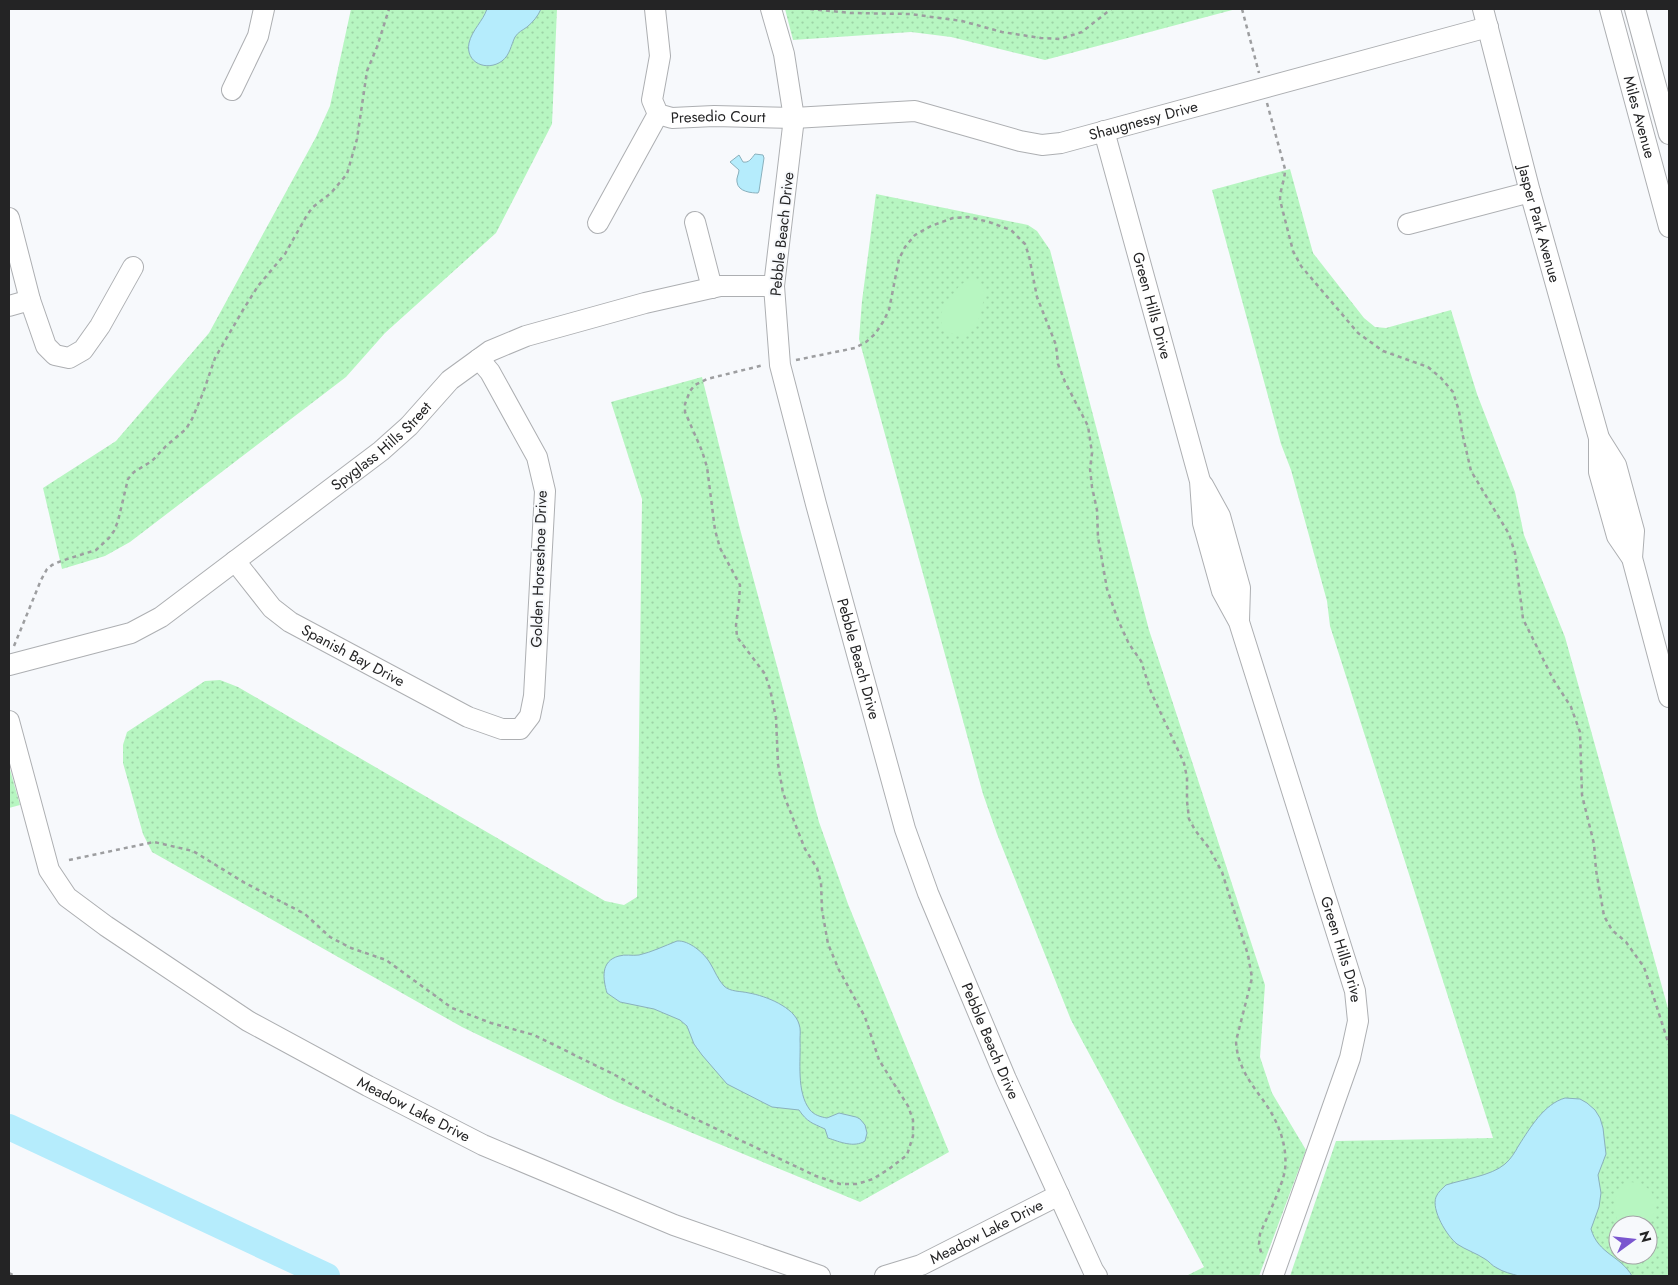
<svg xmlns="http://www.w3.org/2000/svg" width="1678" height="1285" font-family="Jost,sans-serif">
<defs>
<pattern id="grass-dots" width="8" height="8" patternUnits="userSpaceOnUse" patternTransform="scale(1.25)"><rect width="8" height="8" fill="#b7f6c1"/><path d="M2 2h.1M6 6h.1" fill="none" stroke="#9dd3a6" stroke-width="1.8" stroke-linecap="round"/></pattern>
</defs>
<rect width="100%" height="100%" fill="#f7f9fc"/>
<g fill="url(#grass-dots)" fill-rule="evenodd">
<path d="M351 9H557L552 124 496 233 385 333 346 377 130 542 105 556 62 569 43 488 116 441 209 333 316 137 330 106Z"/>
<path d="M785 9H1236L1045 60 951 37 911 32 793 40Z"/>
<path d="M1290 169 1313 253 1364 318 1375 327 1386 328 1451 310 1477 394 1515 492 1524 535 1565 637 1669 1012V1276H1290L1336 1141 1493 1138 1330 626 1327 601 1291 470 1281 444 1212 190ZM1618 1225H1648V1255H1618Z"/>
<path d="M876 194 1028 225 1037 231 1050 250 1149 630 1265 985 1260 1057 1272 1093 1306 1150 1259 1276H1186L1204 1267 1071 1020 997 834 983 794 859 339 862 301Z"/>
<path d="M702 377 740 529 819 822 848 904 949 1152 860 1202 617 1102 462 1027 152 852 143 834 123 763V745L127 732 205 681 220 680 238 687 605 901 624 905 637 897 642 499 611 402Z"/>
<path d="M9 766 20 805 9 808Z"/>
</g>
<g fill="#b7f6c1">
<path d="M969 280 980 282C987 291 984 300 981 311 979 318 976 328 970 332 959 341 938 331 941 315 942 309 946 304 950 299 956 290 959 284 969 280Z"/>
<path d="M1630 1182C1656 1184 1663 1207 1647 1225H1619C1612 1210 1612 1189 1630 1182Z"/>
</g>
<g fill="#b5ecfc" stroke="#8ab0bc">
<path d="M487 9H541C538 16 533 22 527 27 523 30 518 32 515 37 511 45 510 55 502 61 487 72 465 63 469 43 472 30 483 21 487 9Z"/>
<path d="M755 154 763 155 764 158 759 191 758 193C752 193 738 192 737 182 736 178 739 174 739 170L730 162 739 155 743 162C749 163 751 159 755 154Z"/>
<path d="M677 941C689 940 704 953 710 963 715 971 718 980 724 986 730 992 741 991 749 993 766 996 794 1007 799 1024 801 1029 800 1035 800 1039 801 1061 796 1092 810 1110 814 1115 821 1117 827 1118L839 1113 856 1117 860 1119 865 1125 867 1133 865 1141C854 1148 840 1142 828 1138L825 1129C812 1123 807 1122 799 1110L772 1107 727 1084 702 1055 694 1044 687 1026 680 1020 654 1009 620 1002 607 993C603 979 600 961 619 956 625 954 632 956 639 955 652 952 664 946 677 941Z"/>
<path d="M1565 1098 1580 1099 1587 1103 1595 1110 1600 1118 1603 1128 1606 1154 1598 1175 1601 1193 1599 1207 1591 1229C1598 1254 1621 1256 1632 1276H1519C1512 1274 1503 1272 1497 1268 1492 1266 1489 1261 1485 1259 1476 1253 1466 1250 1457 1244 1447 1236 1431 1210 1436 1197 1438 1192 1442 1189 1446 1185 1464 1179 1491 1176 1505 1164 1511 1159 1515 1152 1519 1145 1530 1128 1544 1104 1565 1098Z"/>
</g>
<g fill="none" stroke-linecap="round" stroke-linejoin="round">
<path stroke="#b5ecfc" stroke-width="26" d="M9 1127 327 1276"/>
<defs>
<g id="minor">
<path id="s1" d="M655 9 660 56 652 100 658 114 672 118 714 116 794 118 915 111 1020 141 1042 145 1061 143 1488 27"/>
<path id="s2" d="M771 9 784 54 794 118 774 286 780 365 816 504 905 829 928 893 1006 1079 1093 1270 1097 1276"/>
<path id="s3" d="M1483 9 1530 192 1599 438 1616 465 1634 531 1632 558"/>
<path id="s4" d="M1610 9 1669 227"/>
<path d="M1635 9 1669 134"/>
<path d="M232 90 258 36 264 9"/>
<path id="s5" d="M1104 131 1200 481 1203 523 1222 591 1239 622 1355 991 1358 1021 1350 1058 1273 1276"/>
<path d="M9 218 30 300"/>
<path d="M695 222 712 288"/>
<path d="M598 223 658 114"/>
<path d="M1408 224 1530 192"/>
<path d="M9 306 30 300 46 346 55 355 69 358 83 350 100 326 133 267"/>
<path d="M1599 438V472L1617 536 1632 558 1669 697"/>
<path d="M1203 485 1220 516 1240 588 1239 621"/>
<path id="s6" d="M235 561 272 608 290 622 468 717 502 729H520L530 716 534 696 545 491 537 457 490 372 479 359"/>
<path id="s7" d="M9 665 131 633 161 617 381 451 409 426 450 380 490 351 526 336 645 303 720 286H774"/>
<path id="s8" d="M9 721 49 870 67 897 106 926 248 1021 368 1086 483 1145 674 1225 820 1276"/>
<path id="s9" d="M885 1276 921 1265 1059 1195"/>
</g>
</defs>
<use href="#minor" stroke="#adafb2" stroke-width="22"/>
<g stroke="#9d9ea0" stroke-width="2.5" stroke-dasharray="4 4" stroke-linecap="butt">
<path d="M810 9 851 13 910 14 962 21 1002 32 1041 38 1060 39 1082 32 1111 9"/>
<path d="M1242 9 1259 73"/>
<path d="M1267 103 1285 169C1285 180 1280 189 1280 200L1293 251 1301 266 1358 333 1383 351 1428 367 1441 378 1453 392 1459 411 1462 432 1471 471 1509 534 1515 553 1523 619 1553 679 1571 707 1580 732 1582 795 1594 844 1596 870 1604 916 1612 930 1626 942 1644 967 1669 1045"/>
<path d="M796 360 855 348 866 342 875 334 883 322 889 310 899 259 905 247 915 235 931 226 953 218 968 217 989 222 1011 230 1025 244 1029 256 1037 297 1056 345 1058 364 1065 382 1088 426 1092 453 1090 469 1092 487 1097 510 1098 537 1107 589 1118 620 1129 644 1141 661 1151 692 1184 763 1187 778V801L1189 819 1195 830 1209 848 1222 872 1248 955 1252 978 1236 1041C1237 1063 1247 1078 1260 1096 1276 1117 1288 1142 1285 1170 1282 1187 1267 1217 1260 1234L1259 1244 1262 1256"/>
<path d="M14 646 41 580 47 569 52 565 61 561 96 550 109 538 114 531 118 521 128 479 134 472 152 461 166 446 186 429 192 419 203 393 215 358 243 310 258 286 285 254 307 215 313 207 331 193 347 174 357 139 367 71 377 47 389 9"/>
<path d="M69 860 154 842 193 851 245 883 305 914 330 937 351 948 386 960 452 1008 491 1023 534 1035 617 1076 666 1105 816 1176 840 1184H857L873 1179 889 1169 907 1155 913 1136V1120L908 1106 879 1060 865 1017 839 970 828 944 822 910 821 883 817 868 805 849 783 793 778 764 776 718 770 689 765 674 737 637 736 625 739 602 740 585 720 548 715 530 707 467 702 451 685 412V404L690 391 695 385 707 379 764 365"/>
<path d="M9 1273 15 1276"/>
</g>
<use href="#minor" stroke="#fff" stroke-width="20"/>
</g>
<g text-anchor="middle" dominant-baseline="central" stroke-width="4" stroke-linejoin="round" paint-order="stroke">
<g font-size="15" fill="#242425" stroke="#f7f9fc">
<text stroke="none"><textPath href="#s1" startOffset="168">Presedio Court</textPath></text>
<text stroke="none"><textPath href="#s4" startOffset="112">Miles Avenue</textPath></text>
<text stroke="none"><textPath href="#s1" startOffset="601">Shaugnessy Drive</textPath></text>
<text stroke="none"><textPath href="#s3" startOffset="222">Jasper Park Avenue</textPath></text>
<text transform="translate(782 234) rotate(-84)">Pebble Beach Drive</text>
<text stroke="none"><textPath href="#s5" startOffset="181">Green Hills Drive</textPath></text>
<text stroke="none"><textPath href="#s7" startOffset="439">Spyglass Hills Street</textPath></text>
<text transform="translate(539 569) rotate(-88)">Golden Horseshoe Drive</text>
<text stroke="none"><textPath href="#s6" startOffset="154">Spanish Bay Drive</textPath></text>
<text stroke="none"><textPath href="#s2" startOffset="664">Pebble Beach Drive</textPath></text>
<text stroke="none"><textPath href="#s5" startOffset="854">Green Hills Drive</textPath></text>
<text stroke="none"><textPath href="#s2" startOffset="1069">Pebble Beach Drive</textPath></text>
<text stroke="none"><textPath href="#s8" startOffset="594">Meadow Lake Drive</textPath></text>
<text stroke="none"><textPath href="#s9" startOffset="111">Meadow Lake Drive</textPath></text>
</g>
</g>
<rect width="1678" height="1285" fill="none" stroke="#242425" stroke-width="20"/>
<g transform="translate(1633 1240) rotate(75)"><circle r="24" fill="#f7f9fc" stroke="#a3a4a6"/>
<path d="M0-4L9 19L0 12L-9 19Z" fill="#7a56cf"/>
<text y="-8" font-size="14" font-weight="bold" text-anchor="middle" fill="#242425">N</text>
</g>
</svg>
